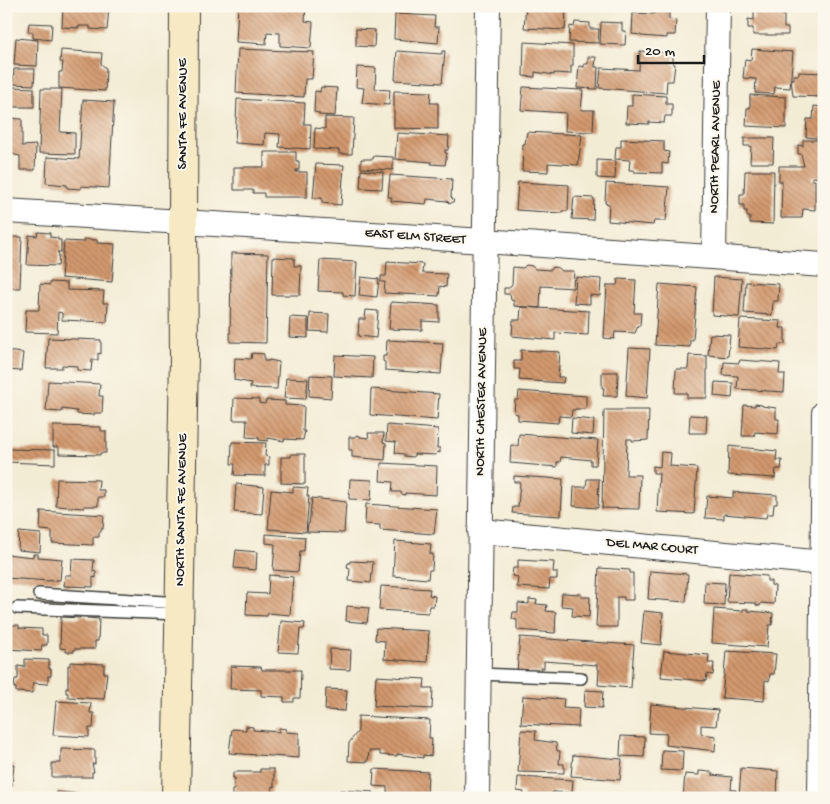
<svg xmlns="http://www.w3.org/2000/svg" width="830" height="804" font-family="'Gochi Hand',sans-serif">
<defs>
<pattern id="building-back-hatch" width="6" height="6" patternUnits="userSpaceOnUse" patternTransform="scale(1.25)"><rect width="6" height="6" fill="#d3996e"/><path d="M-1 5l2 2M0 0l6 6M5-1l2 2" fill="none" stroke="#aa7c5a"/></pattern>
</defs>
<rect width="100%" height="100%" fill="#fbf7ec"/>
<filter id="ink" filterUnits="userSpaceOnUse"><feTurbulence type="fractalNoise" baseFrequency=".02" numOctaves="2"/><feDisplacementMap in="SourceGraphic" scale="10" xChannelSelector="R" yChannelSelector="G"/><feConvolveMatrix kernelMatrix="1 2 1 2 8 2 1 2 1" color-interpolation-filters="sRGB"/></filter>
<filter id="wash" filterUnits="userSpaceOnUse"><feTurbulence type="fractalNoise" baseFrequency=".0096" numOctaves="4" result="noise"/><feDisplacementMap in="SourceGraphic" scale="20" xChannelSelector="R" yChannelSelector="G"/><feGaussianBlur stdDeviation="1.12" result="paint"/><feColorMatrix in="noise" values="0 0 0 0 0 0 0 0 0 0 0 0 0 0 0 0 0 1.4 0 .05"/><feComposite in="paint" operator="in"/></filter>
<g filter="url(#wash)">
<rect width="100%" height="100%" fill="#f3ecd5"/>
<g id="blocks">
<g fill="url(#building-back-hatch)">
<path d="M63 6H109L107 30 90 29V26H79V28L62 27Z"/>
<path d="M238 6H306L305 21 313 22 311 48 280 46V33L267 32 266 44 236 42Z"/>
<path d="M399 6H431V10L399 8Z"/>
<path d="M526 6H566L565 30 524 28Z"/>
<path d="M655 6H669V19L676 20 675 35H667V38L641 36V35L632 34 633 13 654 14Z"/>
<path d="M784 6V28H788V35H753V28H748V19L754 20V10H776V7Z"/>
<path d="M395 14 435 16 434 27H439L438 43 394 39Z"/>
<path d="M575 22 590 23V29H599L598 43 569 42 570 26 574 27Z"/>
<path d="M601 22 622 23V31H626L625 45 600 44Z"/>
<path d="M29 23 52 24 51 40 33 38V32H28Z"/>
<path d="M356 29 375 30 374 47 356 46Z"/>
<path d="M16 38 38 40 37 66 14 65Z"/>
<path d="M524 42 573 45V66H571V74L554 73V75L535 72V77L523 76Z"/>
<path d="M238 49 314 52 312 79H305L304 97 236 93Z"/>
<path d="M752 49 793 52 790 88 775 87 774 94 755 93 756 79 743 78 745 59 751 60Z"/>
<path d="M61 50 102 53 101 64 106 68 105 91 59 88V72H62L63 62H60Z"/>
<path d="M397 51 442 54V51H445L442 83 395 80Z"/>
<path d="M640 51 673 53V64H675L673 81H667L666 93 599 88 601 68 639 70Z"/>
<path d="M588 57H596L595 67H598L597 89 577 88 579 66 584 67V64H588Z"/>
<path d="M357 67 376 68 375 89 390 90 389 105 362 103 364 88 356 87Z"/>
<path d="M14 69H35L34 85 13 84Z"/>
<path d="M799 72 824 73V97L793 96 791 79H794V75H799Z"/>
<path d="M13 87 34 88V107H13Z"/>
<path d="M321 87 337 88 335 116 319 115V113L314 112 315 91 320 92Z"/>
<path d="M523 87 583 90 581 110H594L593 132 565 131 566 113 521 110Z"/>
<path d="M41 89H62L60 132 75 133V154L39 153Z"/>
<path d="M394 91 431 92 430 103H438V129L394 128Z"/>
<path d="M632 94 666 96V104H672V116H665L664 123 649 122V124L626 123 627 106H632Z"/>
<path d="M750 95 786 97V128L746 126 747 108H750Z"/>
<path d="M237 99 305 103 304 124H311L310 149 279 147 280 134 265 133 264 145 235 143Z"/>
<path d="M83 100 114 102 109 188 81 186V189L67 188V185L46 183 47 157 79 159Z"/>
<path d="M814 106 824 107V139L806 137 807 119H813Z"/>
<path d="M325 117 354 118 352 154H339V150L314 149 315 128 325 129Z"/>
<path d="M6 118 22 119V146L36 145 35 170H20V156L15 155 12 153V150H6Z"/>
<path d="M527 132 582 135 578 165 548 163V172L522 171 523 144H525Z"/>
<path d="M397 133 449 136 448 150H445V153H447L445 165 431 164 432 162 395 159Z"/>
<path d="M744 138H774L773 163H750L751 146H744Z"/>
<path d="M621 139 664 141V151L669 152 668 164 662 163V173L634 172V170H629L630 160 615 159 616 147H621Z"/>
<path d="M803 140H824V178L812 177V180H815V210L803 209 802 218H781L782 181H779V166H804L801 154H798V145L803 146Z"/>
<path d="M264 152H296V161H299V170H296V172H307V197H264V193H253V190H234V167H264Z"/>
<path d="M374 156 393 157V170L361 168V159H373Z"/>
<path d="M597 160 616 161 615 179 597 178Z"/>
<path d="M316 164 344 165 341 205 322 203V198H313Z"/>
<path d="M361 170 383 172 382 189 360 188Z"/>
<path d="M745 171H774L773 224 750 223V217H747V211H744V205H740V194H744Z"/>
<path d="M390 175 452 179 451 197 454 201 450 204 447 201 427 199 426 204 391 201 392 197H388Z"/>
<path d="M518 182 569 185 568 211H562V213L516 210Z"/>
<path d="M606 183 669 187 666 221H654L653 225 608 221 609 204 605 203Z"/>
<path d="M574 197 594 198 593 220 572 219Z"/>
<path d="M38 232 50 233V237L58 238V240H61V252H57L59 254 58 266 27 265 29 235 37 236Z"/>
<path d="M6 237H22L20 288H6Z"/>
<path d="M84 239 97 240V243L115 244 112 282 61 278 64 241 84 242Z"/>
<path d="M231 253 268 254 266 343 230 342Z"/>
<path d="M273 257 294 258V266H301L300 295H272Z"/>
<path d="M320 260 357 262 355 296 343 295V292L318 291Z"/>
<path d="M387 262 423 264 422 273 447 274 446 287 440 286 439 296 384 293 385 282H381V276H386Z"/>
<path d="M526 265 532 266 535 269 551 270 553 267 559 268 562 271H574L573 288 541 286 540 308 514 306V301L511 300 510 294H504V288H509L512 284 513 267 523 268Z"/>
<path d="M361 277 379 279 377 297 359 295Z"/>
<path d="M576 277 601 279 600 296 590 295V304L574 303Z"/>
<path d="M714 277 742 279 739 317 712 315Z"/>
<path d="M618 279 636 280 634 313H641L640 326H638L635 333 615 332 614 339 604 338 607 285H617Z"/>
<path d="M50 282 67 283V290L104 291 103 303H108L107 322 62 320V313L58 312 57 333 25 332 26 310H39L40 284 50 285Z"/>
<path d="M746 282 779 284 778 301H773L772 315 744 313Z"/>
<path d="M659 284 697 287 693 340H690V347L655 345Z"/>
<path d="M391 302 439 305V322L422 321V330L389 329Z"/>
<path d="M521 307 589 311 588 335 555 333V340L512 336 513 320H520Z"/>
<path d="M366 310 378 311 376 338 358 336 359 319H365Z"/>
<path d="M310 313 329 314 328 332 309 331Z"/>
<path d="M290 317 308 318V338L289 337Z"/>
<path d="M740 319 781 321 780 328H785V344H779L778 350 738 347Z"/>
<path d="M710 334 730 335 728 357 708 355Z"/>
<path d="M48 338 101 340V354L98 353V360H92L91 371 77 370V366L62 365V368H46Z"/>
<path d="M387 340 443 343 441 374 385 370V362L383 361V356H386Z"/>
<path d="M629 348 650 349 647 398 626 396Z"/>
<path d="M521 350 560 352 558 377H564L563 383 519 380 520 369H514V361H521Z"/>
<path d="M6 351 23 353 21 371 6 370Z"/>
<path d="M252 353 264 354V361H269V360L279 362 277 389 250 388 251 383 234 380 235 358 251 359Z"/>
<path d="M335 355 373 357 372 378 334 376Z"/>
<path d="M689 355 707 356V398H687V393H675L676 369H688Z"/>
<path d="M740 360 780 363 779 374H785L784 392 737 389 738 376 723 375 724 362 739 363Z"/>
<path d="M602 372H618L617 396H603L604 388H602Z"/>
<path d="M310 375 332 376 331 398 309 396Z"/>
<path d="M286 378 308 379 306 399 284 398Z"/>
<path d="M48 381 100 384 99 396H103L102 413H94V415L77 414V411L62 409V412L46 411Z"/>
<path d="M715 382 733 383 732 398 714 396Z"/>
<path d="M371 389 439 394 437 420 370 415Z"/>
<path d="M519 391 586 396V409H575V410H572L571 417 559 416 558 423 518 420V414L514 413 515 400H518Z"/>
<path d="M234 398 259 399V403L265 404 266 400 285 401V405L304 406 303 431H305L303 440 284 439V441L268 438V441L259 440V438L246 437 247 420H233Z"/>
<path d="M755 404 762 405V406L776 408V419H779L778 434 755 432 754 436H742L744 405 755 406Z"/>
<path d="M604 410H649L648 440 632 441V439H627L626 475H640L639 509 602 508Z"/>
<path d="M690 415 707 416 706 433H689Z"/>
<path d="M572 418 594 420 593 435 571 433Z"/>
<path d="M387 425 438 429 437 448H440V453L437 452 436 455 414 454V457L404 456V454L395 453 396 442 386 441Z"/>
<path d="M53 426 101 427V431H106V453H100V455L59 454V447H53Z"/>
<path d="M368 433H384L383 442 386 443 385 460 352 457V450H349V437H356V435L360 436V437L369 438Z"/>
<path d="M519 434 598 440 596 465H591V460L561 457 560 462H557V467L510 463 511 445 518 446Z"/>
<path d="M232 442 266 443 265 456 269 457V465H265V476L234 475 235 464H231Z"/>
<path d="M729 446 777 451 776 460H782L781 469H776L775 478 728 475Z"/>
<path d="M6 449 55 450V464L6 462Z"/>
<path d="M661 452 671 453 670 466 697 468 694 514 657 512 659 473H653V466L660 467Z"/>
<path d="M291 454H305V484L281 483V457H291Z"/>
<path d="M381 463 437 466 436 495 405 493V495L401 494V492H392L393 482 380 481Z"/>
<path d="M514 476 563 479 561 516 512 513 513 507H518L520 482H514Z"/>
<path d="M57 479 99 480 98 490H104V497H98V506H84V508L56 506Z"/>
<path d="M350 479 372 480 371 500 349 499Z"/>
<path d="M587 479H599L598 508 573 506 574 487H586Z"/>
<path d="M236 484 264 487 262 514 234 512Z"/>
<path d="M293 487 308 488 307 496H309L306 532 268 529 271 490 293 492Z"/>
<path d="M733 492 777 495V504H774L773 514H767L766 518 724 514V519L705 518 707 496 733 498Z"/>
<path d="M312 498 346 502 344 533 307 532 308 524H309Z"/>
<path d="M366 504 437 509 434 534 380 530V525L365 524Z"/>
<path d="M41 511 104 515 103 529H101V532H99V537H93V545L52 543V531L40 530Z"/>
<path d="M19 532 41 534 40 552 18 550Z"/>
<path d="M266 534 305 537 304 551H300L298 572 273 570 275 544 266 543Z"/>
<path d="M395 541 431 544 430 554H433L432 570H429L428 579 393 576Z"/>
<path d="M236 550 257 552 256 570 234 568Z"/>
<path d="M6 554 33 557V554H38V557L62 559 60 580H56V581H51V580L49 581 6 578Z"/>
<path d="M72 559 94 560 93 571 96 572V578L93 577V587L64 586 65 575H71Z"/>
<path d="M518 560 554 562 553 572H557V579H550L549 589 517 587 518 577 512 576 513 568H518Z"/>
<path d="M350 561 373 562 371 583 349 581 350 568 347 567 348 563H350Z"/>
<path d="M599 568 630 570V573H633V600H624V597H617V627H596Z"/>
<path d="M650 571 688 574 686 602 648 599Z"/>
<path d="M729 573 767 576V581H771V585L775 586 774 604 761 603 760 606 756 605V603L727 602Z"/>
<path d="M269 575 293 577 290 615 268 613 267 616 246 615 247 593 268 594Z"/>
<path d="M705 582 725 583 724 605 704 604Z"/>
<path d="M381 586 430 589 429 595 435 596 434 606H429L428 613 379 610Z"/>
<path d="M562 593 581 594V597H590L589 617 572 616 573 607 561 606Z"/>
<path d="M529 599 537 600 536 604 547 605 546 611 556 612 555 633 517 630V620L512 619 513 612H518V603L529 604Z"/>
<path d="M347 606 369 608 367 623 346 621Z"/>
<path d="M714 609 743 611V609H748V611L773 613 772 625H769L767 647 712 643Z"/>
<path d="M644 611 663 613 661 645 641 643Z"/>
<path d="M80 615 87 616V618L99 619 98 641H95V649H74V652H66V649L60 648 61 617 80 618Z"/>
<path d="M281 621 305 623 304 629H300L298 653 278 652Z"/>
<path d="M12 625H19V628L42 629V635H47V645H42L41 651 6 649 8 626 12 627Z"/>
<path d="M376 628 429 631 427 662 384 659 385 641 375 640Z"/>
<path d="M520 637 634 645 631 688 598 685 599 669H597V665L544 661V668H541V673L517 672Z"/>
<path d="M330 649 351 650 350 670 329 669Z"/>
<path d="M664 651 709 655 708 663H714L713 675 707 674 706 681 661 677Z"/>
<path d="M726 651 776 654 774 674H770L769 681 765 680 764 701 722 698Z"/>
<path d="M25 659 49 660V669H51V676H48V684L33 683 32 693 16 692V688H14L15 679H18V666L25 667Z"/>
<path d="M70 662 104 664V673H107L104 699 68 697V693H66V688H68V665L70 666Z"/>
<path d="M231 666 261 667 262 670H301L300 698H294V702H284V697L261 696V690L230 689Z"/>
<path d="M376 676 425 679 424 688H433L432 709 374 706Z"/>
<path d="M326 689 347 690 345 711 325 710Z"/>
<path d="M585 690 603 691 602 708 584 707Z"/>
<path d="M523 696 564 699 563 708 579 709 578 727 521 724Z"/>
<path d="M56 701 91 703 90 713H94L93 728H89V737L53 735Z"/>
<path d="M651 704 718 710 716 726 701 725V734L716 736 715 751 666 745 667 734 649 733Z"/>
<path d="M358 716 430 720 429 738H432L431 756 423 755V758L397 754V756L380 755V751H369L368 762 348 761 349 743 358 731Z"/>
<path d="M246 726 253 727V730L279 732V728L286 729V732L299 733V758L229 753 232 729 246 730Z"/>
<path d="M521 730 536 731 535 740 556 743 557 751H560L559 764H564V773L518 772Z"/>
<path d="M621 736 645 737 644 757 620 756Z"/>
<path d="M61 749 95 750V764H92L94 772H92V777H52V763H61Z"/>
<path d="M662 750 683 751 682 771 661 770Z"/>
<path d="M573 755 622 759 620 780 571 776Z"/>
<path d="M6 764H14L12 786H6Z"/>
<path d="M741 768 778 771 777 798H739Z"/>
<path d="M260 769H274V787L272 786 271 798 232 796V790L235 789 233 781H235V778H233V772H260Z"/>
<path d="M374 769 428 772 427 798H391V793L387 792V787L373 786Z"/>
<path d="M699 771 712 772V775L732 777 731 790H736L735 798H683L685 774 699 775Z"/>
<path d="M518 777 573 780 572 793 553 792V798H523L524 792 517 791Z"/>
<path d="M340 790 373 792V798H340Z"/>
<path d="M57 792 95 795V798H57Z"/>
</g>
</g>
</g>
<g filter="url(#ink)">
<use href="#blocks" fill-opacity="0" stroke="#3c3b38" stroke-width="1"/>
<g fill="none" stroke-linecap="round" stroke-linejoin="round">
<defs>
<g id="lane">
<path d="M39 594 180 603"/>
<path d="M17 608 180 614"/>
<path d="M479 674 581 678"/>
</g>
<g id="street">
<path d="M6 211 484 241 824 265"/>
<path d="M714 257 718 6"/>
<path d="M480 531 824 563"/>
<path d="M477 798 488 6"/>
<path d="M820 798 824 413"/>
</g>
<path id="secondary" d="M176 798 184 355 183 222 184 6"/>
</defs>
<use href="#lane" stroke="#3c3b38" stroke-width="14"/>
<use href="#street" stroke="#3c3b38" stroke-width="26"/>
<use href="#secondary" stroke="#3c3b38" stroke-width="30"/>
<use href="#lane" stroke="#fff" stroke-width="11"/>
<use href="#street" stroke="#fff" stroke-width="24"/>
<use href="#secondary" stroke="#f7e9c3" stroke-width="28"/>
</g>
</g>
<g text-anchor="middle" dominant-baseline="central" stroke-width="4" stroke-linejoin="round" paint-order="stroke">
<g font-size="14" fill="#1c1c1c" stroke="#fbf7ec">
<text transform="translate(183 114) rotate(-90)">SANTA FE AVENUE</text>
<text transform="translate(716 147) rotate(-89)">NORTH PEARL AVENUE</text>
<text transform="translate(415 237) rotate(4)">EAST ELM STREET</text>
<text transform="translate(482 402) rotate(-89)">NORTH CHESTER AVENUE</text>
<text transform="translate(182 510) rotate(-89)">NORTH SANTA FE AVENUE</text>
<text transform="translate(652 547) rotate(5)">DEL MAR COURT</text>
</g>
</g>
<rect width="830" height="804" fill="none" stroke="#fbf7ec" stroke-width="25"/>
<path d="M638 55v8h66v-8" fill="none" stroke="#1c1c1c" stroke-width="2.5"/>
<text x="645" y="55" font-size="15" fill="#1c1c1c" stroke="#fbf7ec" stroke-width="4" paint-order="stroke">20 m</text>
</svg>
